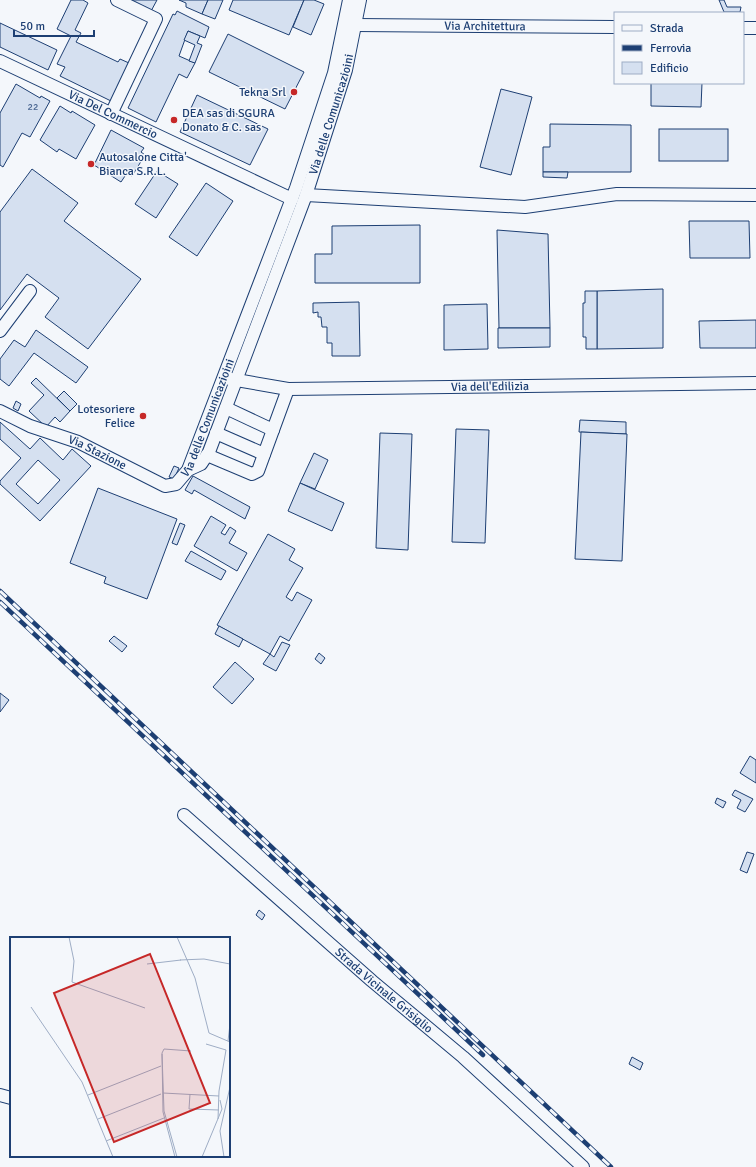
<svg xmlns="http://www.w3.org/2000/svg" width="756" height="1167" font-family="Signika,sans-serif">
<rect width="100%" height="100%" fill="#f4f7fb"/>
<g fill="#d5e0f0" stroke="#1d3f73" fill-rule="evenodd">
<path d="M71 0H83L88 3 75 30 81 33 76 42 118 62 120 59 129 63 111 101 60 76 65 67 57 64 71 36 57 29Z"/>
<path d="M127 0H157L150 13Z"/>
<path d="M179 0H208L202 14 186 7V3Z"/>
<path d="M208 0H223L215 19 202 14Z"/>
<path d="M233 0H304L289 35 229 10Z"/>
<path d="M304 0H314L324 4 311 35 293 27Z"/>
<path d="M719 0H724L727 7H741L740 12H724Z"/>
<path d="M177 11 209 27 205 38 188 31 179 56 195 63 187 78 179 74 156 122 128 108 173 14 175 15Z"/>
<path d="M0 23 57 50 48 70 0 47Z"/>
<path d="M188 31 200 36 197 43 202 45 195 63 189 61 195 45 184 40Z"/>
<path d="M228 34 304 72 285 109 209 72Z"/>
<path d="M651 83H702L701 107 651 106Z"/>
<path d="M16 84 40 98 41 96 50 101 30 137 22 133 3 167 0 165V113Z"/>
<path d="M501 89 532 97 511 175 480 167Z"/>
<path d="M197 95 268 129 250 165 180 132Z"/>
<path d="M60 106 71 113 72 111 95 125 76 159 59 149 57 152 40 140Z"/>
<path d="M550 124 631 125V172H543V147H550Z"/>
<rect x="659" y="129" width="69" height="32"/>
<path d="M111 130 144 148 141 152 145 155 132 176 127 173 121 182 94 165Z"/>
<path d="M32 169 78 203 64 221 141 279 88 349 45 317 59 298 27 274 0 310V212Z"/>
<path d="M157 171 178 184 156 218 135 204Z"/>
<path d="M543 172H568L567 178 543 177Z"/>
<path d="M206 183 233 201 197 256 169 237Z"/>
<path d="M689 221H749L750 258H690Z"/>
<path d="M420 225V283H315V254H332V226Z"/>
<path d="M497 230 548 234 550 328H499Z"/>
<path d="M663 289V348L597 349V291Z"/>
<path d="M585 291H597V349H586V337H583V303H585Z"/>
<path d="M359 302 360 356H332V343H327V327H322L321 317H318V312L313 313V303Z"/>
<path d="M487 304 488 349 444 350V305Z"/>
<path d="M756 320V348H700L699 321Z"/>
<path d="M498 328H550V347L498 348Z"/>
<path d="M36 330 88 367 76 383 34 353 9 386 0 379V359L14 340 25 347Z"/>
<path d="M36 378 70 411 60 422 55 417 46 427 29 411 44 395 31 383Z"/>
<path d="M64 391 77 404 70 411 57 398Z"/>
<path d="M16 401 21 404 18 411 13 408Z"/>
<path d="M580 420 626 422V434L579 432Z"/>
<path d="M0 422 30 449 40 438 63 460 72 449 91 466 40 521 0 484V481L21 458 0 439ZM38 460 60 480 38 504 16 484Z"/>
<path d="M456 429 489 430 485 543 452 542Z"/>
<path d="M581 432 627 434 622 561 575 559Z"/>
<path d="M380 433 412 434 408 550 376 548Z"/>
<path d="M314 453 328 460 315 489 300 483Z"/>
<path d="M174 466 179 468 174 479 169 477Z"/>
<path d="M193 476 250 507 245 519 194 490 192 494 185 490Z"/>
<path d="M300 483 344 503 332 531 288 511Z"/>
<path d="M98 488 177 519 147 599 104 583 106 577 70 563Z"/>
<path d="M211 516 226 525 221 533 225 535 230 527 236 531 229 543 247 553 237 571 194 546Z"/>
<path d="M180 523 185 525 177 545 172 543Z"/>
<path d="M268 534 295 549 289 560 303 568 286 597 292 601 297 592 312 600 289 641 280 636 270 654 217 625Z"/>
<path d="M191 551 226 571 221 580 185 561Z"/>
<path d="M219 626 243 639 239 647 215 634Z"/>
<path d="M114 636 127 646 122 652 109 641Z"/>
<path d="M282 642 290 645 276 671 263 664 270 654 274 657Z"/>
<path d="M319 653 325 658 321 664 315 659Z"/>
<path d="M235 662 254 679 232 704 213 687Z"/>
<path d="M0 693 9 700 0 712Z"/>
<path d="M750 756 756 760V783L740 773Z"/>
<path d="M735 790 753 799 745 812 737 808 741 800 732 795Z"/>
<path d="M717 798 726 802 723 808 715 803Z"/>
<path d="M747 852 754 854 747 873 740 870Z"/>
<path d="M259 910 265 915 262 920 256 915Z"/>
<path d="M632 1057 643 1063 640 1070 629 1064Z"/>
</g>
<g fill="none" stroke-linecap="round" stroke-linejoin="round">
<defs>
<g id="minor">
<path id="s1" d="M356 25 615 27"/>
<path d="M743 28H756"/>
<path id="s2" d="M0 61 292 199"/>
<path d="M111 114 156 19 117 0"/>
<path d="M306 195 525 207 617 194 756 195"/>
<path d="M0 331 30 291"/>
<path id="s3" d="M225 378 288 389 756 383"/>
<path d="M226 408 273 430"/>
<path id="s4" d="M0 411 30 426 78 442 165 486 176 484 188 470 296 188 334 73 349 0"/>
<path d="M216 433 264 454"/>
<path d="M207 455 252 474 258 471 288 389"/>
<path id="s5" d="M188 470 201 464 209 452 306 195 346 70 360 0"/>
<path id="s6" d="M184 815 372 981 463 1057 583 1167"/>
<path d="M0 1095 11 1098"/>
</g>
</defs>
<use href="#minor" stroke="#1d3f73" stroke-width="14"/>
<use href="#minor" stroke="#f4f7fb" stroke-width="12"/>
<defs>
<g id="rail">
<path d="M0 591 611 1167"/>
<path d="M0 602 483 1055"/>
</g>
</defs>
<use href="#rail" stroke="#1d3f73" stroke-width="4.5"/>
<use href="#rail" stroke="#f4f7fb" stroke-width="3" stroke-dasharray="9" stroke-linecap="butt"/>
</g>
<g fill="#c62828" stroke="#f4f7fb" stroke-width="1.5">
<circle cx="294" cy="92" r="4"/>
<circle cx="174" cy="120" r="4"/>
<circle cx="91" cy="164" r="4"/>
<circle cx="143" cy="416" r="4"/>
</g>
<g text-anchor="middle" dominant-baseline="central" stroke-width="3" stroke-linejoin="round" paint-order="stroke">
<g font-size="10" fill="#4b6792">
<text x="33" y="107">22</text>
</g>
<g font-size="12" fill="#1d3f73" stroke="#f4f7fb">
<text stroke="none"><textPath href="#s1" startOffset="129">Via Architettura</textPath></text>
<text stroke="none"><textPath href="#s2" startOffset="125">Via Del Commercio</textPath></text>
<text stroke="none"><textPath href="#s5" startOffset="388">Via delle Comunicazioini</textPath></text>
<text stroke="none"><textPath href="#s3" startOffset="266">Via dell'Edilizia</textPath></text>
<text stroke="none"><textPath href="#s4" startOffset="267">Via delle Comunicazioini</textPath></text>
<text stroke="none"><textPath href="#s4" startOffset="106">Via Stazione</textPath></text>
<text stroke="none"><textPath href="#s6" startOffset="266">Strada Vicinale Grisiglio</textPath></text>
</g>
<g font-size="12" fill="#1d3f73" stroke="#f4f7fb" text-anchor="end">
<text x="286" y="92">Tekna Srl</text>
<text x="182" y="113" text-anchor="start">DEA sas di SGURA<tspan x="182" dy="14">Donato &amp; C. sas</tspan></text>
<text x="99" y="157" text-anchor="start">Autosalone Citta'<tspan x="99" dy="14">Bianca S.R.L.</tspan></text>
<text x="135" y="409">Lotesoriere<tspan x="135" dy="14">Felice</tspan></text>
</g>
</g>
<g transform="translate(10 937)">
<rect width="220" height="220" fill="#f4f7fb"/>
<path fill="none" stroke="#9eadc5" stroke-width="1" d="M59 0 64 24 62 45 135 71M167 0 185 41 199 96 220 105M170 23 194 22 220 27M137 27 171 23M21 70 72 145 103 220M218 104 220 87M196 107 216 113 209 154 208 182M152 116 153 175 165 220M152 116 154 112 181 114M152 117 154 174 167 220M153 156 209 159M180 157 179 172 209 173M78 158 151 129M88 182 151 157M96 204 154 181M192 220 212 172 210 163M214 220 210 194 220 150"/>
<path fill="#c62828" fill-opacity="0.15" stroke="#c62828" stroke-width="2" d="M140 17 200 166 104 205 44 56Z"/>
<rect width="220" height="220" fill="none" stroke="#1d3f73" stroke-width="2"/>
</g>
<rect x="614" y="12" width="130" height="72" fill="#f4f7fb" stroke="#9eadc5"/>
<rect x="622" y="25" width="20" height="6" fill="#f4f7fb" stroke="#9eadc5"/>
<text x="650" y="32" font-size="12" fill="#1d3f73">Strada</text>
<rect x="622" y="45" width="20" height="6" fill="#1d3f73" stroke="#9eadc5"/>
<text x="650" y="52" font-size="12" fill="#1d3f73">Ferrovia</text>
<rect x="622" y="62" width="20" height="12" fill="#d5e0f0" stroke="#9eadc5"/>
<text x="650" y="72" font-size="12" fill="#1d3f73">Edificio</text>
<path d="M14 30v6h80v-6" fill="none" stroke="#1d3f73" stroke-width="2"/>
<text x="20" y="30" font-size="12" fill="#1d3f73" stroke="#f4f7fb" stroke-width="3" paint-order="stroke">50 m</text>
</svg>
